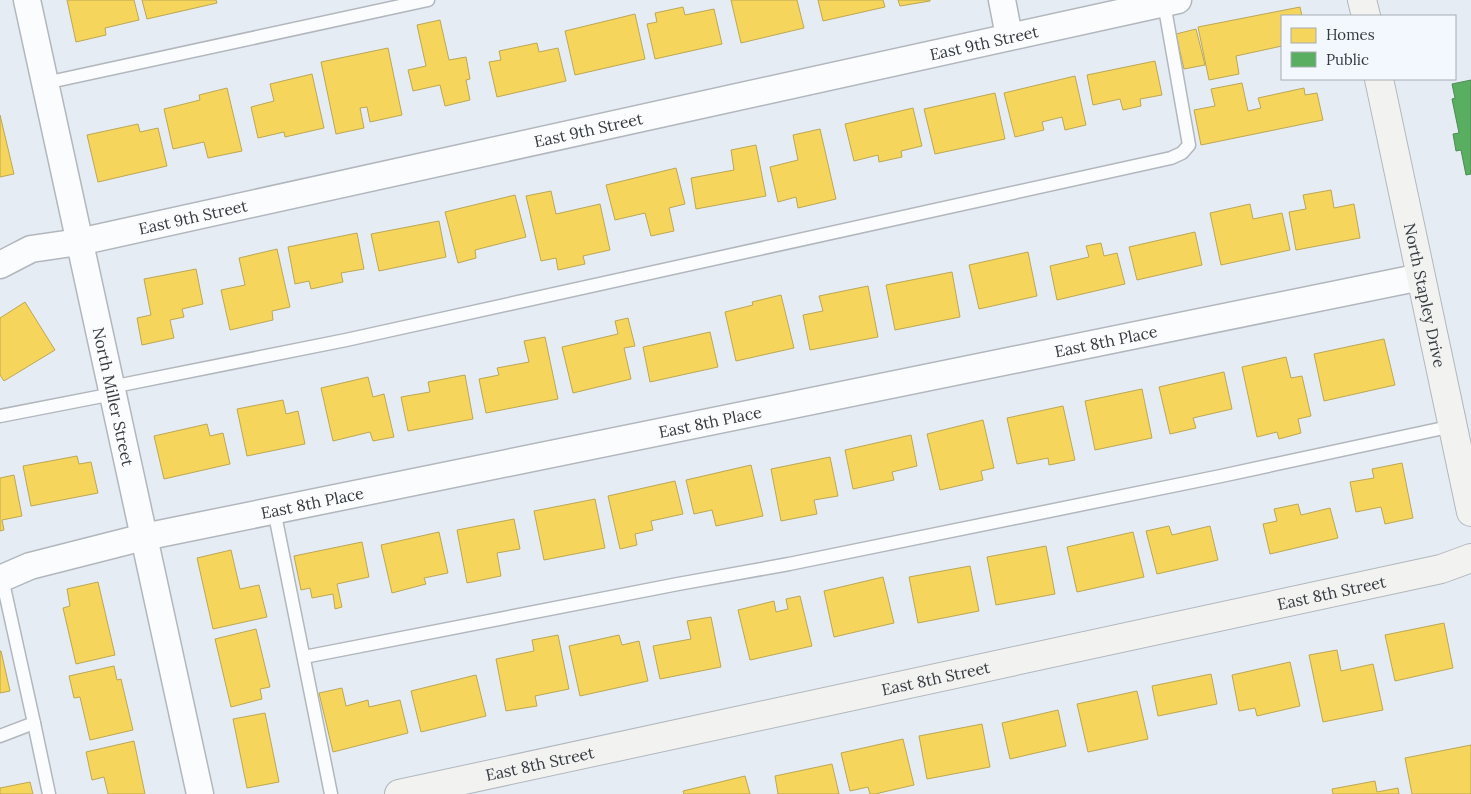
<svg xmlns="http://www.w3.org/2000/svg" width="1471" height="794" font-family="Lora,serif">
<rect width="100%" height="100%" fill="#e5ecf4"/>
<g fill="#f6d55c" stroke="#bca754">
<path d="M67 0H134L139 20 105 28 106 35 76 42Z"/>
<path d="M142 0H216L217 3 147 19Z"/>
<path d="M731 0H797L804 28 741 43Z"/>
<path d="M818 0H883L885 7 823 21Z"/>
<path d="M898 0H930V1L900 6Z"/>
<path d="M683 7 685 15 714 9 722 44 655 59 647 24 657 22 655 13Z"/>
<path d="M1300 7 1302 16H1282V46L1236 56 1239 74 1209 80 1198 27Z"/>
<path d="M635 14 645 59 575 75 565 31Z"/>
<path d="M440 20 449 60 466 57 470 79 466 80 470 100 445 106 440 85 413 91 408 70 426 66 417 25Z"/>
<path d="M1196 29 1205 65 1184 69 1176 34Z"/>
<path d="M537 43 539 52 558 48 566 81 497 97 489 62 501 60 499 51Z"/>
<path d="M388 48 402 115 370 122 367 107 360 108 364 128 336 134 321 62Z"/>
<path d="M1155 61 1162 95 1140 99 1141 106 1123 110 1120 99 1093 105 1087 75Z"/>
<path d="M312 74 324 128 285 137 284 132 258 138 251 107 274 101 270 84Z"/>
<path d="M1075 76 1086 125 1065 130 1062 117 1042 122 1044 130 1015 137 1004 93Z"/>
<path d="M1242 83 1248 111 1261 108 1258 98 1304 88 1305 95 1317 93 1323 120 1201 145 1194 110 1215 106 1211 89Z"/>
<path d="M227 88 242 151 208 158 204 142 173 149 164 109 200 100 199 95Z"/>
<path d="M995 93 1005 139 935 154 924 109Z"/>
<path d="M913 108 922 146 901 151 902 157 879 162 878 155 854 161 845 124Z"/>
<path d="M0 115 14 174 0 177Z"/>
<path d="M138 124 140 132 158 128 167 166 98 182 87 135Z"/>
<path d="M820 129 836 199 798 208 796 197 778 202 770 167 798 160 793 135Z"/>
<path d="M756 145 766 196 696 209 691 178 734 170 731 150Z"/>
<path d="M676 168 685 204 669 208 674 231 651 236 645 213 615 220 606 185Z"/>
<path d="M1331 190 1334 208 1354 204 1360 238 1296 250 1289 212 1306 209 1303 195Z"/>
<path d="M551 191 556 214 600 204 610 250 583 256 585 264 558 270 556 258 541 261 526 196Z"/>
<path d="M515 195 526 237 475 250 476 258 458 263 445 212Z"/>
<path d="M1250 204 1253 219 1282 213 1290 250 1221 265 1210 213Z"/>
<path d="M439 221 446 257 379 271 371 234Z"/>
<path d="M1195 232 1202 265 1137 280 1129 247Z"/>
<path d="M357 233 364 269 341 273 343 282 311 289 309 281 295 284 288 247Z"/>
<path d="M1101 243 1104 256 1117 253 1125 284 1057 300 1050 266 1089 257 1086 246Z"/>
<path d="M277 249 290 307 272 311 273 320 230 330 221 290 245 285 239 258Z"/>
<path d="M1028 252 1037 296 979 309 969 265Z"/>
<path d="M196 269 203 304 182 309 184 317 170 320 174 338 142 345 137 318 151 315 144 279Z"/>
<path d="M952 272 960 317 895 330 886 285Z"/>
<path d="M868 286 878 337 810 350 803 315 823 311 819 296Z"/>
<path d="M781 295 794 348 736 361 725 312 753 305 752 302Z"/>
<path d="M25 302 55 350 4 381 0 375V318Z"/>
<path d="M628 318 635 346 624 348 631 379 573 393 562 347 618 334 615 321Z"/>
<path d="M710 332 718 367 650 382 643 347Z"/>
<path d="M545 337 558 399 486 413 479 379 499 375 497 368 529 362 524 341Z"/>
<path d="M1384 339 1395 385 1324 401 1314 354Z"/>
<path d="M1286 357 1291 378 1302 376 1311 416 1298 419 1301 433 1279 439 1277 432 1257 437 1242 367Z"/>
<path d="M1224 372 1232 409 1193 418 1196 428 1170 434 1159 387Z"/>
<path d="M465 375 473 419 408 431 401 397 430 392 428 382Z"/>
<path d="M368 377 373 397 384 394 394 437 373 441 370 432 333 441 321 388Z"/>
<path d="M1142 389 1152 438 1095 450 1085 401Z"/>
<path d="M283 400 286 414 298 411 305 444 247 456 237 409Z"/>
<path d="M1063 406 1075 460 1049 465 1048 458 1017 464 1007 418Z"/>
<path d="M983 420 994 468 981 471 983 480 940 490 927 434Z"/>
<path d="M207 424 210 436 223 433 230 464 164 479 154 436Z"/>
<path d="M911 435 917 466 892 472 894 480 853 489 845 450Z"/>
<path d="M77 456 79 464 91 462 98 493 31 506 23 466Z"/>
<path d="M830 457 838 496 814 500 817 514 781 521 771 469Z"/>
<path d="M1402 463 1413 518 1385 524 1381 507 1356 512 1350 482 1374 478 1372 469Z"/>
<path d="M751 465 763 516 716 526 712 510 694 514 686 480Z"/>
<path d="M14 475 22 516 2 520 4 530 0 531V478Z"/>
<path d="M675 481 683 514 651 521 653 530 635 534 637 545 620 549 608 496Z"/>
<path d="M595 499 605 548 544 560 534 511Z"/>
<path d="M1298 504 1301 515 1330 508 1338 538 1270 554 1263 524 1277 521 1274 509Z"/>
<path d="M514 519 520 549 497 553 501 576 467 583 457 530Z"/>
<path d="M1169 526 1172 535 1210 526 1218 560 1157 574 1146 531Z"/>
<path d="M439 532 448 573 424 578 426 584 392 593 381 545Z"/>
<path d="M1133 532 1144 577 1077 592 1067 547Z"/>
<path d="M362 542 369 577 337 584 342 607 335 609 333 594 312 598 310 588 301 590 294 556Z"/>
<path d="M1046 546 1055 594 996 605 987 557Z"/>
<path d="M231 550 240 589 259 585 267 617 213 629 197 558Z"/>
<path d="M970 566 979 611 918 623 909 577Z"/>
<path d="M883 577 894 623 834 637 824 591Z"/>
<path d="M98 582 115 655 76 664 63 608 70 606 67 589Z"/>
<path d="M800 596 812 646 750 660 738 610 774 601 776 612 788 609 786 599Z"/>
<path d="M711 617 721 667 660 679 653 646 691 639 687 621Z"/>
<path d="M1444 623 1453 668 1395 681 1385 635Z"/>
<path d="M256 629 270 687 260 689 262 699 231 707 215 639Z"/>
<path d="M558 635 569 689 535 696 537 706 506 711 496 659 534 651 532 640Z"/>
<path d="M619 635 622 645 639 641 648 681 580 696 569 646Z"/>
<path d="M1337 650 1341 671 1373 664 1383 710 1323 722 1309 655Z"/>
<path d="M0 651H1L10 691 0 693Z"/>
<path d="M1290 662 1300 706 1257 716 1255 708 1239 711 1232 675Z"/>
<path d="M114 666 117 680 121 679 133 730 90 740 80 697 74 698 69 676Z"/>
<path d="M1211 674 1217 704 1158 716 1152 686Z"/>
<path d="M476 675 486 716 421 732 411 691Z"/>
<path d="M342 688 346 706 368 700 369 707 400 700 408 733 333 752 319 693Z"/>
<path d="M1137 691 1148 739 1088 752 1077 704Z"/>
<path d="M1058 710 1066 746 1010 759 1002 723Z"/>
<path d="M265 713 279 782 247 788 233 719Z"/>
<path d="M982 724 990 767 927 779 919 736Z"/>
<path d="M903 739 914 785 875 794H870L868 787 850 791 841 753Z"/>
<path d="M134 741 145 794H108L104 777 92 780 86 752Z"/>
<path d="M1471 745V794H1412L1405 758Z"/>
<path d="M832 764 839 794H778L775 776Z"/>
<path d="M745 776 750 794H684L683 791Z"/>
<path d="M1375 781 1377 792 1398 788 1399 794H1333L1332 789Z"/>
<path d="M30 782 33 794H0V788Z"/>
</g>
<path fill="#5aae61" stroke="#4f8c57" d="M1471 80V174L1466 175 1461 150 1456 151 1453 134 1459 133 1452 99 1455 98 1452 84Z"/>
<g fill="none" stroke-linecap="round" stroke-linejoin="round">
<defs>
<g id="lane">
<path d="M45 83 428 0"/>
<path d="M111 387 346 340 1171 158 1182 153 1189 145 1164 3"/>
<path d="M0 416 113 394"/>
<path d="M274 510 331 794"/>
<path d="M304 657 678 584 789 564 1221 476 1453 426"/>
<path d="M34 723 49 794"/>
<path d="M0 736 34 723 2 578"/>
</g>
<g id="street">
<path id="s1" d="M27 0 200 794"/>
<path d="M1002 0 1009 36"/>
<path id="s2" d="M0 265 31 249 79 242 1178 0"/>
<path id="s3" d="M0 579 30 566 144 537 1421 277"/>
</g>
<g id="secondary">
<path d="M1362 0 1366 16"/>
<path id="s4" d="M1379 79 1471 512"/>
<path id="s5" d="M399 794 1441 569 1471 558"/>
</g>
</defs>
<use href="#lane" stroke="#b2b7bd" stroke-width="15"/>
<use href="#street" stroke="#b2b7bd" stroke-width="29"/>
<use href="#secondary" stroke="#b2b7bd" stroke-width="30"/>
<use href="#lane" stroke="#fbfcfd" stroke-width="12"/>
<use href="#street" stroke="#fbfcfd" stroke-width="26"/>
<use href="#secondary" stroke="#f2f3f1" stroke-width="28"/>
</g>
<g text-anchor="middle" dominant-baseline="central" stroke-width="5" stroke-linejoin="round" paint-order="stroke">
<g font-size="16" fill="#363b41" stroke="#f3f8fe">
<text stroke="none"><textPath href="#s2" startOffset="1010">East 9th Street</textPath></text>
<text stroke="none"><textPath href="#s2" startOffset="605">East 9th Street</textPath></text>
<text stroke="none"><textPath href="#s2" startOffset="200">East 9th Street</textPath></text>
<text stroke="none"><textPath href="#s4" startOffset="221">North Stapley Drive</textPath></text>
<text stroke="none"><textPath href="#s3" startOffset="1132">East 8th Place</textPath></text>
<text stroke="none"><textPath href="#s1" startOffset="406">North Miller Street</textPath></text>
<text stroke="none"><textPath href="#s3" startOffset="728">East 8th Place</textPath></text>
<text stroke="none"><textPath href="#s3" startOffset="322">East 8th Place</textPath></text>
<text stroke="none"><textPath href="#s5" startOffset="954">East 8th Street</textPath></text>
<text stroke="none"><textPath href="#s5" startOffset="549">East 8th Street</textPath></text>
<text stroke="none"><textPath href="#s5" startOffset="144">East 8th Street</textPath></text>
</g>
</g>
<rect x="1281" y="15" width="175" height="65" fill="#f3f8fe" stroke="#a7acb2"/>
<rect x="1291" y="28" width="25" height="15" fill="#f6d55c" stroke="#a7acb2"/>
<text x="1326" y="40" font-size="15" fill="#363b41">Homes</text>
<rect x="1291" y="52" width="25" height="15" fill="#5aae61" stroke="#a7acb2"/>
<text x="1326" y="65" font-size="15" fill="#363b41">Public</text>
</svg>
